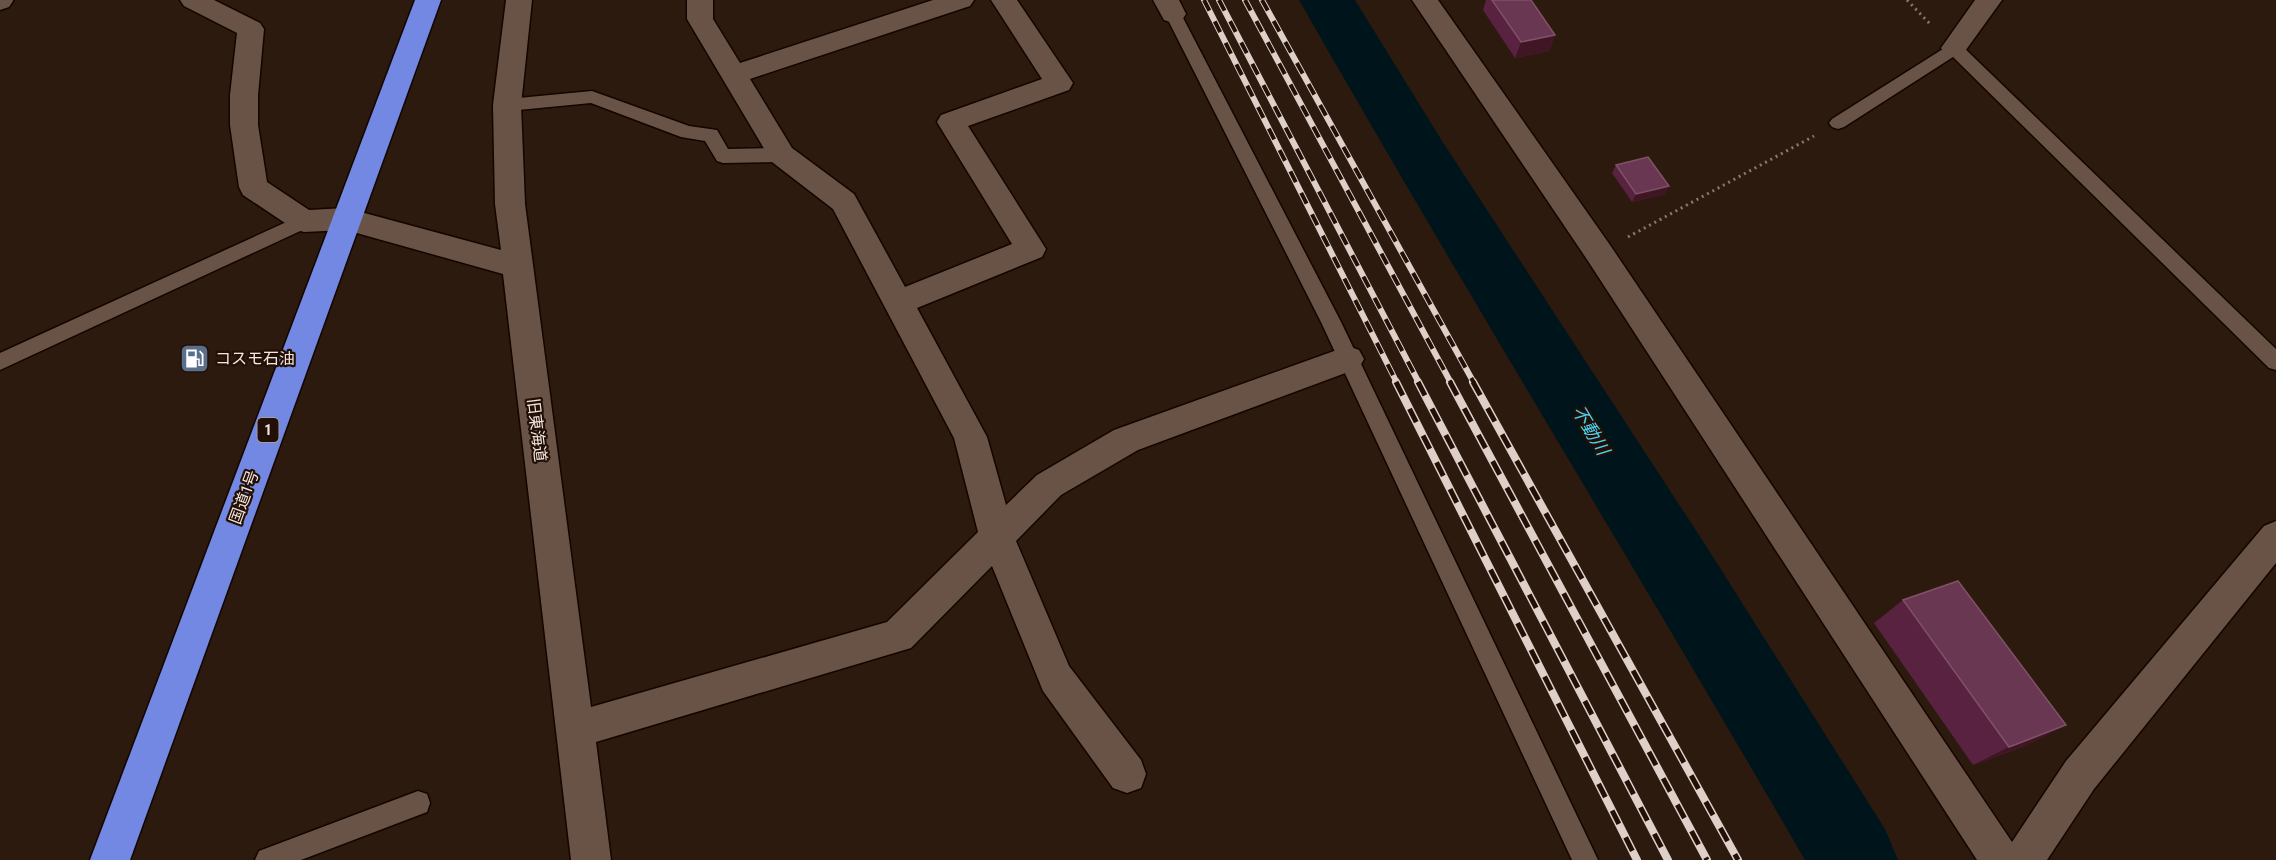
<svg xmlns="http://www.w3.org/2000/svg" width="2276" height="860" font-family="'Roboto Condensed','Noto Sans JP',sans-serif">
<rect width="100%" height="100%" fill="#2c1a0e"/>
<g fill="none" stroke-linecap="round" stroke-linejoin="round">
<path fill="#00141b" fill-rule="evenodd" d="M1299 0H1355L1442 141 1708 549 1885 829 1898 860H1805C1638 572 1464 289 1299 0Z"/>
<defs>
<g id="lane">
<path d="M1173 8 1179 10 1181 14 1341 322 1598 860H1572L1321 322 1165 14 1167 10Z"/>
<path d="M1954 42 1960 44 2276 349V370L2269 368 1953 57 1844 127 1838 129 1832 127 1829 123 1832 119Z"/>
<path d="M592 91 689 126 717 130 728 149 782 148 788 150 791 155 788 160 782 162 723 163 717 161 705 141 681 137 591 103 507 111 501 109 498 105 501 101 507 99Z"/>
<path d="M304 214 311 216 313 221 311 226 0 370V353Z"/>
<path d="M418 791 427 794 430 803 427 812 301 860H255L259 851Z"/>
</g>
<g id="street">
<path d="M0 0H13V1L9 7 0 10Z"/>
<path d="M180 0H214L260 23 264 29 258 95V125L267 182 309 210 346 208 501 250 495 204 493 105 506 0H532L521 105 525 204 591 707 887 622 978 532 954 438 833 209 772 162 687 19V0H713V19L740 63 933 0H974L970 6 750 79 792 148 854 194 905 287 1012 244 937 122 941 115 1042 79 991 0H1017L1073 83 1069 90 968 126 1046 249 1042 257 917 308 987 437 1006 505 1037 475 1114 430 1348 346 1359 350 1364 359 1359 368 1138 450 1061 495 1016 541 1069 666 1141 760 1146 774 1141 788 1127 793 1113 788 1043 691 992 566 911 648 596 742 611 860H571L503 274 346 230 304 232 294 229 243 195 239 187 230 125V95L237 33 184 6Z"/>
<path d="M1153 0H1179L1186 14 1182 20 1173 23 1164 20Z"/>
<path d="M1412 0H1438L1610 245 2012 842 2066 761 2264 526 2276 521V563L2094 789 2047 860H1977L1588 261Z"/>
<path d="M1975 0H2002L1963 54 1954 57 1945 54 1941 48Z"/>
</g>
<path id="highway" d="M415 0H441L130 860H90Z"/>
</defs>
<use href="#lane" stroke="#130500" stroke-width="3"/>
<use href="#street" stroke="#130500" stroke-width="3"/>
<use href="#highway" stroke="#130500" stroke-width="3"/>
<g stroke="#88786e" stroke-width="3" stroke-dasharray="2 4" stroke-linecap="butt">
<path d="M1907 0 1932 26"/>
<path d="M1628 237 1814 136"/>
</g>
<use href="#lane" fill="#695346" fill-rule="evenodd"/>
<use href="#street" fill="#695346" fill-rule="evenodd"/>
<use href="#highway" fill="#7388e2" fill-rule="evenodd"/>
<defs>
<g id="rail-far1">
<path d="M1204 0 1397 383"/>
<path d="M1219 0 1419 383"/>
<path d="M1245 0 1451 383"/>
<path d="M1262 0 1474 383"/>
</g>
<g id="rail">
<path d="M1396 382 1637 860"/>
<path d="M1418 382 1668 860"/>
<path d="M1450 382 1707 860"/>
<path d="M1473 382 1738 860"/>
</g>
</defs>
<use href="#rail-far1" stroke="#decfc8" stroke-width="6"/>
<use href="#rail" stroke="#decfc8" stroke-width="8"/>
<use href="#rail-far1" stroke="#221006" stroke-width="4" stroke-dasharray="12" stroke-linecap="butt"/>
<use href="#rail" stroke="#221006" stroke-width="5" stroke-dasharray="15" stroke-linecap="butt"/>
</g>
<g fill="#592240">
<path d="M1486 0H1531L1555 35 1549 51 1515 58 1483 10Z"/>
<path d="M1616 165 1665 194 1632 202 1612 173Z"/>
<path d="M1903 600 2028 745 1973 765 1874 623Z"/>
</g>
<g fill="#401625">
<path d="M1555 35 1549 51 1515 58 1521 42Z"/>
<path d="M1669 186 1665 194 1632 202 1636 194Z"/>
<path d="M2066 725 2028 745 1973 765 2009 747Z"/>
</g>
<g fill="#693751" stroke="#7f5267" stroke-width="1.5">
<path d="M1492 0H1531L1555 35 1521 42Z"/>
<path d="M1648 157 1669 186 1636 194 1616 165Z"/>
<path d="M1958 581 2066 725 2009 747 1903 600Z"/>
</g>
<defs>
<symbol id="fuel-square" viewBox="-11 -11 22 22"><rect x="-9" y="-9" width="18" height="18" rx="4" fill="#5c6f8a" stroke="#221006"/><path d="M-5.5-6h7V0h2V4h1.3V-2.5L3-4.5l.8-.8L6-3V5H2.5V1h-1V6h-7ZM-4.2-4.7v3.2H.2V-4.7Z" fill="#fff"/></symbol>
</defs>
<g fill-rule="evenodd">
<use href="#fuel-square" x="178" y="342" width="33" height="33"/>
</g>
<g text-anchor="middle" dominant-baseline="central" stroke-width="4.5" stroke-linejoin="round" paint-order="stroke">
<rect fill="#221006" stroke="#b4a59d" stroke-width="1.5" x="257.5" y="418" width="21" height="24" rx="4.5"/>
<g font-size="15" font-weight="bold" fill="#f3e5de">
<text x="268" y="430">1</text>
</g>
<g font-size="16" fill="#f3e5de" stroke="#221006" text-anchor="start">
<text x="215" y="358">コスモ石油</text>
</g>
<g font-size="16" fill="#f3e5de" stroke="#221006">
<text transform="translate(537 430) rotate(83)">旧東海道</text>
<text transform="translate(244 497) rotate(-70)">国道1号</text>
</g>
<g font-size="18" font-style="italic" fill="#4ad3f5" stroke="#221006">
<text transform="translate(1591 430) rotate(59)">不動川</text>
</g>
</g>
</svg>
